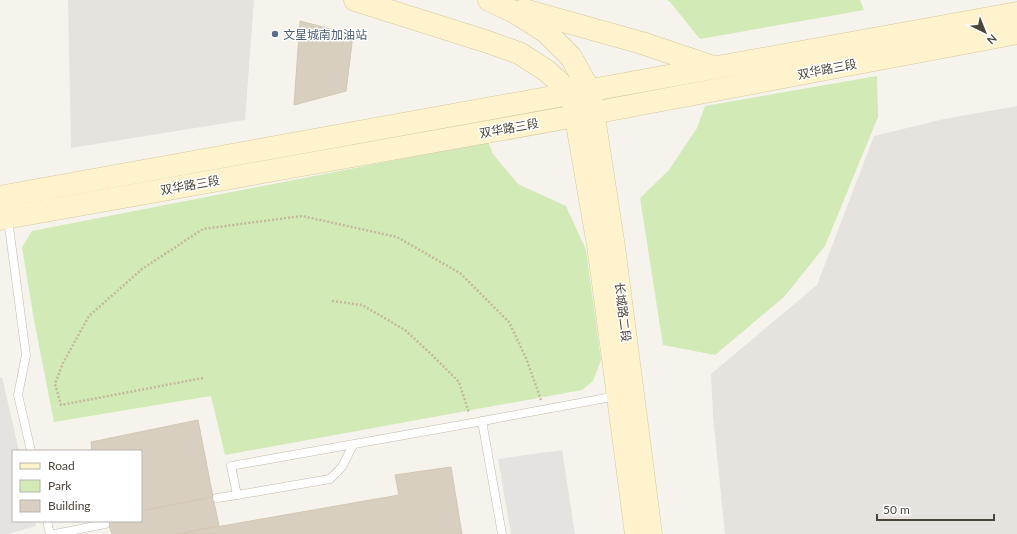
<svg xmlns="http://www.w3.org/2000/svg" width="1017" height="534" font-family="Lato,'Noto Sans SC',sans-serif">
<rect width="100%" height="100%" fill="#f6f3ec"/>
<g fill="#e6e2dd">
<path d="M68 0H254L245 120 71 148Z"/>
<path d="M1017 106V534H725L713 416 711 374 817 285 874 136 944 119Z"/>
</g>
<g fill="#d2eab5">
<path d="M667 0H860L864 10 700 39 670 2Z"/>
<path d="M877 76 878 117 825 246 784 297 715 355 663 345 640 198 669 170 697 128 705 106Z"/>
<path d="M488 142 493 154 518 184 566 206 586 250 601 360 593 381 582 390 225 455 211 396 54 422 34 320 22 247 32 231Z"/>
</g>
<g fill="#e5e3e0">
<path d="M2 377 19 451H13V521H35L36 526 7 534H0V378Z"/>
<path d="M562 450 575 534H511L498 459Z"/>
</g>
<g fill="#d8cfc1" stroke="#d3c7b4">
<path d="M300 21 353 35 346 91 294 105Z"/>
<path d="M198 420 213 497 141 511V451H92L91 442Z"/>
<path d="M451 467 462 534H176L399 495 395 475Z"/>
<path d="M213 497 219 526 176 534H112L107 521H141V511Z"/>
</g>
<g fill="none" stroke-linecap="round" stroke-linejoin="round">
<defs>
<g id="service">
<path d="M8 219 26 355 18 395 31 451"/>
<path d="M482 421 502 534"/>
<path d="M237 495 330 479 342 467 353 445"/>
<path d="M217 498 237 495 231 466 472 423 617 396"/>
<path d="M47 521 50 534"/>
<path d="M55 534 105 524"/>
</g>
<g id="secondary">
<path d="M355 0 485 41 519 53 547 71 572 94"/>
<path d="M489 0 516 13 546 32 571 57 590 91 614 247 651 534"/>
<path d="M524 10 642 43 713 67"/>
<path d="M573 101 598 245 636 534"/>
<path d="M0 197 1017 13"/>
<path d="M0 219 593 113 1017 33"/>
</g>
</defs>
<use href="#service" stroke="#c2bbae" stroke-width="9"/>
<use href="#secondary" stroke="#d6c79b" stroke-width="23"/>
<g stroke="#c4b79f" stroke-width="2.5" stroke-dasharray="2 2" stroke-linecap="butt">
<path d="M332 301 362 305 405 330 431 354 459 382 469 413"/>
<path d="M203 378 61 405 55 384 63 363 89 316 142 269 203 229 302 216 397 237 460 273 509 322 526 358 541 400"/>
</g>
<use href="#service" stroke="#fff" stroke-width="8"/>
<use href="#secondary" stroke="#fff3cd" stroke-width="22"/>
</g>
<circle fill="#5c6f8a" stroke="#fff" stroke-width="1.5" cx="275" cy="34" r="4"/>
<g text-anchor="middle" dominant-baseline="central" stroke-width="3" stroke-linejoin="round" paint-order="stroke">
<g font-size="12" fill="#4e5e75" stroke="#fff" text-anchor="start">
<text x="283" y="34">文星城南加油站</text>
</g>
<g font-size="12" fill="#4b4439" stroke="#fff">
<text transform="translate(827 69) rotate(-11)">双华路三段</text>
<text transform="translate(509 128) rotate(-10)">双华路三段</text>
<text transform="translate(190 185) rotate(-10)">双华路三段</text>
<text transform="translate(623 312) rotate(83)">长城路二段</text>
</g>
</g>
<rect x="12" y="450" width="130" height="72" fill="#ffffff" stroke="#b7b4b0"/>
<rect x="20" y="463" width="20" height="6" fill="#fff3cd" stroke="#b7b4b0"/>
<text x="48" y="470" font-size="12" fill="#4b4439">Road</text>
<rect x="20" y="480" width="20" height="12" fill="#d2eab5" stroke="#b7b4b0"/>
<text x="48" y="490" font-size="12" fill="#4b4439">Park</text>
<rect x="20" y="500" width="20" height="12" fill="#d8cfc1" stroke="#b7b4b0"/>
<text x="48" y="510" font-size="12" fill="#4b4439">Building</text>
<g transform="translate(985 32) rotate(137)" stroke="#ffffff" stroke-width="3" paint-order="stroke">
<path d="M0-3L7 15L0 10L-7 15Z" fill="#4b4439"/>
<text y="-6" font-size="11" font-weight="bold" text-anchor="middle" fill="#4b4439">N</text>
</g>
<path d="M877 514v6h117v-6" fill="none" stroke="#4b4439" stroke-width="2"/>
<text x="883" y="514" font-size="12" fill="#4b4439" stroke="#ffffff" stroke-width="3" paint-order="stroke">50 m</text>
</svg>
